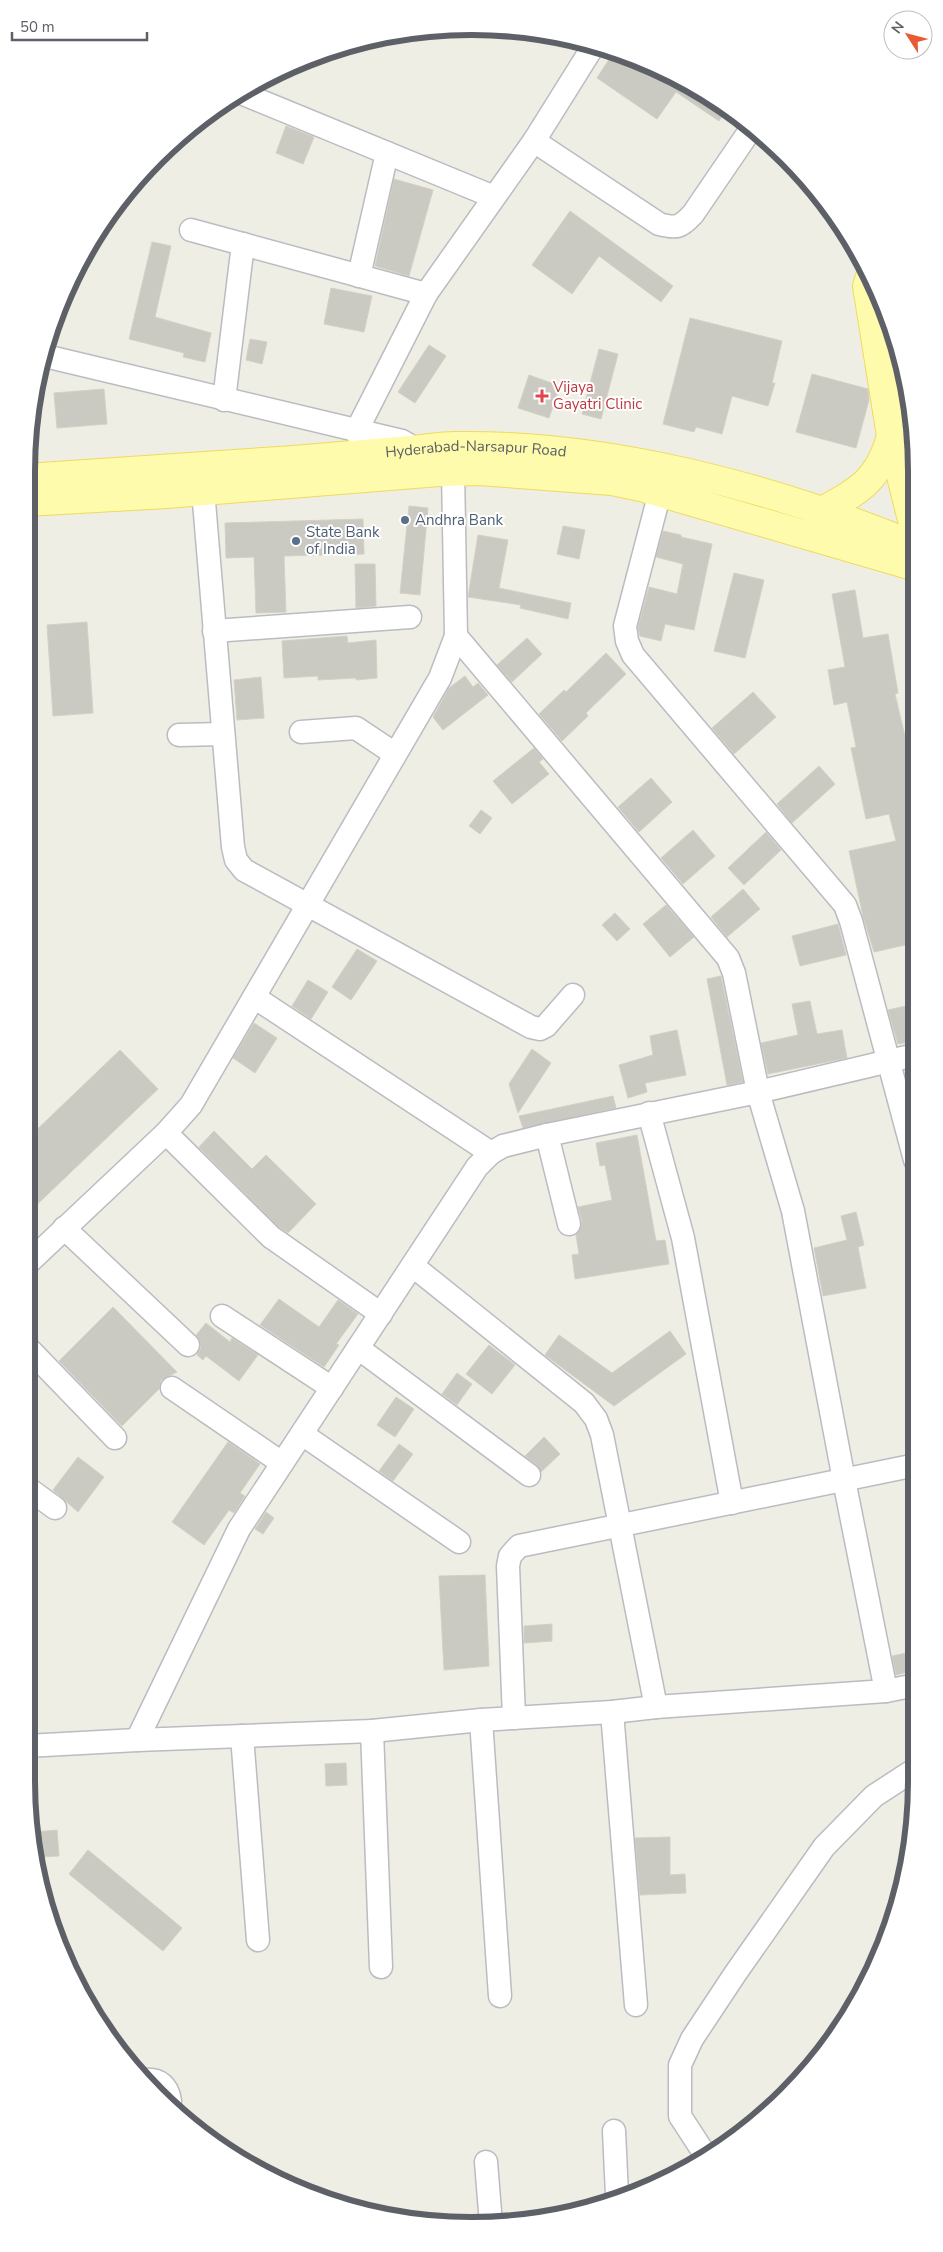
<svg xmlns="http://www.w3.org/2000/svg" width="943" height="2252" font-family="'Nunito Sans',sans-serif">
<rect width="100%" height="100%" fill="#efeee5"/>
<g fill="#cac9c2" stroke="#d4d1c4">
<path d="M615 50 635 60 670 84 673 78 719 101 727 109 719 121 676 92 657 119 597 78Z"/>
<path d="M286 126 314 137 303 164 276 153Z"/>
<path d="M394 179 433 190 409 276 375 266Z"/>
<path d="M570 211 673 286 661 302 599 256 572 294 532 265Z"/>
<path d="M152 242 171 246 155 317 211 333 205 362 183 357 184 353 129 339Z"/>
<path d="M331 288 372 296 364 332 324 324Z"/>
<path d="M690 318 782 341 772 383H775L768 406 732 396 722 434 696 427 694 432 663 424Z"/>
<path d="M250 339 267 342 262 364 246 360Z"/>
<path d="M429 345 446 356 415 403 398 392Z"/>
<path d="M599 349 618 354 601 419 582 414Z"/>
<path d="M812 374 868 389 869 400 856 448 796 432Z"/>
<path d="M529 375 560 386 549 418 518 408Z"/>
<path d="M104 389 107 424 57 428 54 393Z"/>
<path d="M409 506 428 508 420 595 400 593Z"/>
<path d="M363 519 364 554 284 556 286 612 256 613 254 557 226 558 225 523Z"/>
<path d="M563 526 585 530 579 559 557 554Z"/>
<path d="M663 531 681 535V537L712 544 694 630 665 624 661 641 640 636 638 627 649 587 677 594 683 564 656 557Z"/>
<path d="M478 535 508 540 499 588 571 603 568 619 520 608 521 605 468 597Z"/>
<path d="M355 564H375L376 606 356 608Z"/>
<path d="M734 573 764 580 745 658 714 651Z"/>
<path d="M855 590 863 638 888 634 898 693 895 694 914 774V943L874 952 863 916 849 851 896 841 889 814 866 819 851 748 856 747 847 702 834 705 828 670 845 667 832 594Z"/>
<path d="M87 622 93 713 53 716 47 625Z"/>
<path d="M347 636 348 643 376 640 377 678 356 680V678L318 680V676L284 678 282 641Z"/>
<path d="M527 638 542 654 512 682 497 665Z"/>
<path d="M606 653 626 674 586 713 588 716 562 741 539 714 564 690 566 692Z"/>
<path d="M465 676 473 687 478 683 488 695 443 730 433 717 449 688Z"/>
<path d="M261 677 264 718 237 720 234 680Z"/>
<path d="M753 692 776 717 734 754 712 728Z"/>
<path d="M534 748 543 759 539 762 549 774 512 804 493 781Z"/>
<path d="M819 766 835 784 792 823 777 804Z"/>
<path d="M651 778 672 802 639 832 618 807Z"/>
<path d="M481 810 492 818 480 834 469 826Z"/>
<path d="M693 830 715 856 683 884 661 858Z"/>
<path d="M766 832 781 850 744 885 728 868Z"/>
<path d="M743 889 760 909 727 937 711 917Z"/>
<path d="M666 905 694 937 670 957 643 924Z"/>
<path d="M615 913 630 929 617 941 602 925Z"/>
<path d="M838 924 846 955 800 966 792 936Z"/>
<path d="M357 949 377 961 351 1000 332 987Z"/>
<path d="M721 976 743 1082 727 1085 707 979Z"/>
<path d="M308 980 328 992 311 1019 292 1006Z"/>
<path d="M810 1001 817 1034 842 1030 847 1058 768 1074 761 1043 798 1035 792 1004Z"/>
<path d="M915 1004V1041L898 1044 888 1010Z"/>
<path d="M254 1023 277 1038 255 1073 233 1058Z"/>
<path d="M677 1030 686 1075 645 1083 647 1092 628 1098 619 1065 653 1055 650 1036Z"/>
<path d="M532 1049 551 1063 518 1113 509 1084Z"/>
<path d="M120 1050 158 1089 26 1215V1140Z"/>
<path d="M613 1096 616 1108 523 1128 519 1116Z"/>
<path d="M214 1131 252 1169 266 1155 316 1204 288 1233 279 1227 199 1147Z"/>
<path d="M637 1135 656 1241 665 1240 669 1264 575 1279 572 1255 579 1254 576 1235 581 1228 582 1221 578 1207 612 1200 605 1165 600 1166 596 1143Z"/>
<path d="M856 1212 864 1245 858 1247 866 1288 823 1296 814 1248 847 1240 841 1216Z"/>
<path d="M279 1299 319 1327 338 1300 358 1314 336 1344 339 1345 324 1367 260 1325Z"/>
<path d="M113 1307 177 1372 161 1380 159 1389 122 1426 59 1361Z"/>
<path d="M206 1323 230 1342 232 1338 258 1355 239 1381 206 1356 203 1360 197 1355 201 1348 200 1341 196 1335Z"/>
<path d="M670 1331 686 1354 614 1406 545 1355 559 1335 612 1373Z"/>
<path d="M489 1345 515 1365 492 1394 466 1374Z"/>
<path d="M457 1373 472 1384 457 1405 442 1394Z"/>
<path d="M396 1397 414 1409 395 1437 377 1425Z"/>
<path d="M544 1437 560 1454 541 1472 537 1465 525 1456Z"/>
<path d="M228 1442 260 1464 240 1493 245 1496 234 1513 229 1510 204 1545 172 1522Z"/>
<path d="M399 1444 413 1454 393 1481 379 1471Z"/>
<path d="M78 1457 104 1477 78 1512 53 1490Z"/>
<path d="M266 1512 274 1518 263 1534 255 1529Z"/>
<path d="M485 1575 489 1666 444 1670 439 1576Z"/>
<path d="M552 1624V1641L524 1643V1626Z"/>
<path d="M916 1651V1670L896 1675 892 1656Z"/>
<path d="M346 1763 347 1785 326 1786 325 1764Z"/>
<path d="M57 1830 59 1856 39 1857 35 1832Z"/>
<path d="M670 1837V1875L685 1874 686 1893 640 1895 635 1838Z"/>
<path d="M88 1850 182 1928 163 1951 69 1874Z"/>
</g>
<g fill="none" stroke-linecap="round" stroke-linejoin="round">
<defs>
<g id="minor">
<path d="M241 93 494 197"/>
<path d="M534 141 659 224C677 229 681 227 693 214L751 129"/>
<path d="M191 230 426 294"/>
<path d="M359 276 387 153"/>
<path d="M45 356 402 441 409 445 413 450"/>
<path d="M224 400 243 244"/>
<path d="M356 432 426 294 534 141 594 45"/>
<path d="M203 490 233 847 236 860 244 870 531 1027 540 1029 546 1026 573 995"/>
<path d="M660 492 625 626 627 641 633 655 845 905 851 921 915 1160"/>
<path d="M214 631 410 617"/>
<path d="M456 636 728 958 734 973 758 1092 793 1211 844 1480 886 1691"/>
<path d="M301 732 356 728 395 754"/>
<path d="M179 735 223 734"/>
<path d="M254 997 491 1153"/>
<path d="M649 1113 683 1238 732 1503"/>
<path d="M166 1133 271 1237 381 1314"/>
<path d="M547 1135 569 1224"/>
<path d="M64 1228 188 1345"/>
<path d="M26 1265 166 1133 191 1105 440 678 456 636 453 471"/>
<path d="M413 1266 584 1403 596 1419 602 1435 656 1707"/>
<path d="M222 1316 332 1388"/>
<path d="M26 1346 115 1438"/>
<path d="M358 1348 529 1475"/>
<path d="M172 1388 282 1463"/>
<path d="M302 1434 459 1542"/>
<path d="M26 1487 55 1508"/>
<path d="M612 1712 636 2005"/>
<path d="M514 1718 508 1566 510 1556 519 1546 916 1465"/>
<path d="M481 1720 500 1996"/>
<path d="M372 1731 381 1967"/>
<path d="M242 1736 258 1940"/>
<path d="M137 1740 239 1529 477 1167 491 1153 503 1146 547 1135 758 1092 915 1055"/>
<path d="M26 1746 137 1740 372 1731 481 1720 612 1712 656 1707 886 1691 916 1685"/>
<path d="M144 2080C159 2078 168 2086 170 2101"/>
<path d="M614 2131 617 2195"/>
<path d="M706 2156 680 2116V2065L692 2039 735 1974 824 1847 874 1796 917 1768"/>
<path d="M486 2162 491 2224"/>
</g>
<g id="major">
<path d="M871 274 867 286 891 436 913 524"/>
<path id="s1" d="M26 478C120 472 213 466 306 459 341 456 376 453 410 450 425 449 440 446 455 446 610 444 771 487 913 545"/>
<path d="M26 502 167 494 439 472 479 471 612 481 641 487 913 566"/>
<path d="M822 511C860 490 879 480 891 436"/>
</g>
</defs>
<use href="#minor" stroke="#babcc1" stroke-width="25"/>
<use href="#major" stroke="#f0da5e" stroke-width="30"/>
<use href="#minor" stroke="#fff" stroke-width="22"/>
<use href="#major" stroke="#fefbac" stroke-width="28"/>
</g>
<path fill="#e0444e" stroke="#fff" stroke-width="2" d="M539.5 388.5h5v5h5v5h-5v5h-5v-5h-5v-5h5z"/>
<g fill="#5c6f8a" stroke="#fff" stroke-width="2">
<circle cx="405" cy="520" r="5"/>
<circle cx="296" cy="541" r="5"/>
</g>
<g text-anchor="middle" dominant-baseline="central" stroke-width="4" stroke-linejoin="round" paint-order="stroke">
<g font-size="15" fill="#be3a42" stroke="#fff" text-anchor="start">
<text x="553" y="387">Vijaya<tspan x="553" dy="17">Gayatri Clinic</tspan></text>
</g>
<g font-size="15" fill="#5d6066" stroke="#fff">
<text stroke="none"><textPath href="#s1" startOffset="451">Hyderabad-Narsapur Road</textPath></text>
</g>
<g font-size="15" fill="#4e5e75" stroke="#fff" text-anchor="start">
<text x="415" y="520">Andhra Bank</text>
<text x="306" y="532">State Bank<tspan x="306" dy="17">of India</tspan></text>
</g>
</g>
<path d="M0 0H943V2252H0ZM471 35H472A436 436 0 0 1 908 471V1781A436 436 0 0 1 472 2217H471A436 436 0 0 1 35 1781V471A436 436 0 0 1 471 35Z" fill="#fff" fill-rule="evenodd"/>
<path fill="none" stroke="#5d6066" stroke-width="6" d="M471 35H472A436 436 0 0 1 908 471V1781A436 436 0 0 1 472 2217H471A436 436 0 0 1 35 1781V471A436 436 0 0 1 471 35Z"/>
<g transform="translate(908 35) rotate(306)"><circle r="24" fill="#ffffff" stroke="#bebfc2"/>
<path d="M0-4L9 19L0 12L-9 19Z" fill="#e75a34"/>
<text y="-8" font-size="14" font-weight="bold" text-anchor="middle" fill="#5d6066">N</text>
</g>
<path d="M12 32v8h135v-8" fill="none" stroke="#5d6066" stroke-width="2.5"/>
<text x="20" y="32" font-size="15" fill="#5d6066" stroke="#ffffff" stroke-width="4" paint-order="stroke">50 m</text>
</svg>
